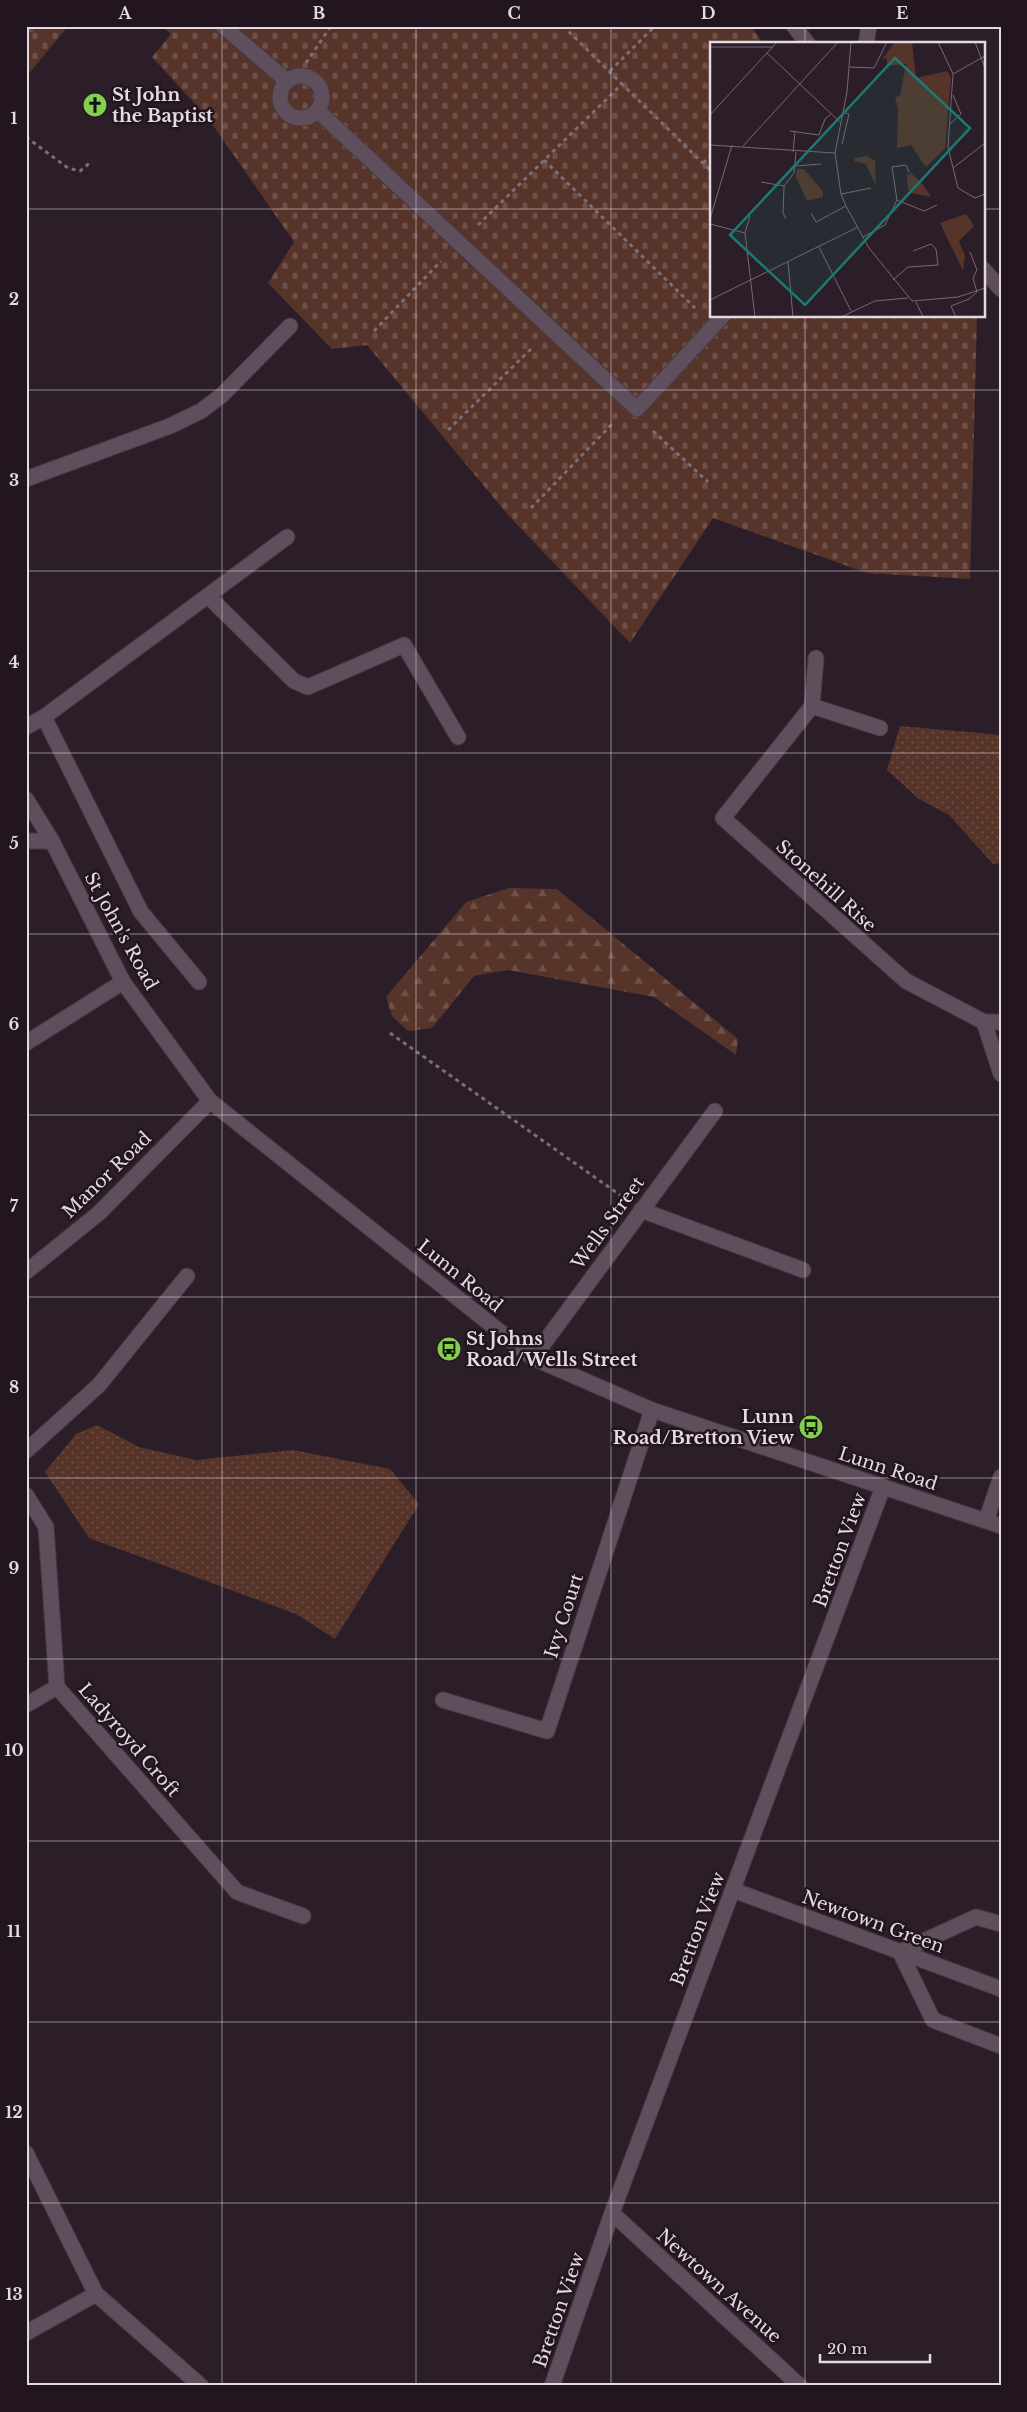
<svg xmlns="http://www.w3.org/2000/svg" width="1027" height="2412" font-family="'Libre Baskerville',serif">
<defs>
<pattern id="grass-dots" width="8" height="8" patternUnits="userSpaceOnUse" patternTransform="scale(1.25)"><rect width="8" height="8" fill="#56342a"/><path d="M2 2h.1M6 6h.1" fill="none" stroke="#6e5149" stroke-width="1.8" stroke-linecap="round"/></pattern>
<pattern id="forest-firs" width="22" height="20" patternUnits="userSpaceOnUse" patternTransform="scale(1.25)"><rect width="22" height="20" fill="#56342a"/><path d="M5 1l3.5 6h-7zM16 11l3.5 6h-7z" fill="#6e5149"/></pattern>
<pattern id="cemetery-stones" width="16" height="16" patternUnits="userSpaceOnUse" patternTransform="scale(1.25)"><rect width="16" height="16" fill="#56342a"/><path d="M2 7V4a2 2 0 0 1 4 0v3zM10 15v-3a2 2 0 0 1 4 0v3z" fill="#6e5149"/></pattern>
</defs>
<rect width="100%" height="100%" fill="#2c1e29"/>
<g fill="url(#grass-dots)">
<path d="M900 726 1001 735V864H993L949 815 919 799 887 770Z"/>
<path d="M97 1425 139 1447 196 1460 293 1450 390 1469 419 1504 335 1639 296 1614 89 1538 45 1472 76 1434Z"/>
</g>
<path fill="url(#forest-firs)" d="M509 888 557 889 738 1039 736 1055 654 997 508 970 474 976 432 1028 408 1031 392 1016 386 997 466 902Z"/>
<g fill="url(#cemetery-stones)">
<path d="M26 26H68L26 77Z"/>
<path d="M162 26H750L764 44H711V316H977L970 579 867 573 713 518 630 643 508 515 367 345 332 349 268 283 294 242 208 118 152 57 171 34Z"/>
</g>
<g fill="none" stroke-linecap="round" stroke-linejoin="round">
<defs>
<g id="minor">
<path d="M26 26H27"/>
<path d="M223 26 287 81"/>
<path d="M794 26 808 44"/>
<path d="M866 44 869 26"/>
<circle cx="301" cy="97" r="21"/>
<path d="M318 111 637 409 723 316"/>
<path d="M983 269 1001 289"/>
<path d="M26 479 170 426 201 411 222 395 290 326"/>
<path d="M208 596 294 681 308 687 404 645 458 737"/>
<path d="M812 706 816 658"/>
<path d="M44 717 287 537"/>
<path d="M26 727 44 717 141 912 199 982"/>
<path d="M880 728 812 706 723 818 906 981 984 1022 1001 1074"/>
<path d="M26 799 52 841 123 982 210 1101 533 1358 652 1410 1001 1526"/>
<path d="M26 841H52"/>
<path d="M984 1022H1001"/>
<path d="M26 1043 123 982"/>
<path d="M641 1210 803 1270"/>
<path d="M26 1272 99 1213 210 1101"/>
<path d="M533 1358 715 1111"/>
<path d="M26 1451 99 1385 187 1276"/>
<path d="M26 1495 46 1527 57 1687 237 1892 303 1916"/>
<path d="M986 1521 1001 1477"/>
<path d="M443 1700 547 1731 652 1410"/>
<path d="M26 1705 57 1687"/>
<path d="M733 1890 1001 1989"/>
<path d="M1001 1924 976 1917 900 1952 933 2020 1001 2046"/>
<path d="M26 2153 96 2294 201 2386"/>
<path d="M612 2213 800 2386"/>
<path d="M26 2333 96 2294"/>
<path d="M552 2386 612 2213 883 1487"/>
</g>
</defs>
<use href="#minor" stroke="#463a44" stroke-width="17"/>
<g stroke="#7b6e78" stroke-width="3" stroke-dasharray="4 4" stroke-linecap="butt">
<path d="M563 26 622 84"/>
<path d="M306 63 331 26"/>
<path d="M610 71 655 26"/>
<path d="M26 137 68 168 80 171 92 161"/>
<path d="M544 160 695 308"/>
<path d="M703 163 711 156"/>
<path d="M478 225 622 84 711 171"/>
<path d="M374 331 441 261"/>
<path d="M448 430 533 347"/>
<path d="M653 431 708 482"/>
<path d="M531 508 613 423"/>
<path d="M390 1033 620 1195"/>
</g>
<use href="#minor" stroke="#5f4e5b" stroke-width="15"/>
</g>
<path fill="none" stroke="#e4dae2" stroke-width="1" stroke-opacity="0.55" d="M222 26V2386M416 26V2386M611 26V2386M805 26V44M26 209H711M983 209H1001M805 316V2386M26 390H1001M26 571H1001M26 753H1001M26 934H1001M26 1115H1001M26 1297H1001M26 1478H1001M26 1659H1001M26 1841H1001M26 2022H1001M26 2203H1001"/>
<defs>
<symbol id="church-disc" viewBox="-11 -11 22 22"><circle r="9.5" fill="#84d04e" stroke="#221520"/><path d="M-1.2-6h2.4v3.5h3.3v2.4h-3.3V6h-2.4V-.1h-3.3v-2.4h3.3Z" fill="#111"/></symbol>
<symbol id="bus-disc" viewBox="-11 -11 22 22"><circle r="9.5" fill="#84d04e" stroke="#221520"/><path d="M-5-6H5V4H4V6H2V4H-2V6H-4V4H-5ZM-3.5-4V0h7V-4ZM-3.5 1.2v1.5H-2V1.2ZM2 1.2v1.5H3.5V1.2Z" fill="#111"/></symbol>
</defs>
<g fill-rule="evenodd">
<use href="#church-disc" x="81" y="91" width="28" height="28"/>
<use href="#bus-disc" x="435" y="1335" width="28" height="28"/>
<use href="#bus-disc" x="797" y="1413" width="28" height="28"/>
</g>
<g text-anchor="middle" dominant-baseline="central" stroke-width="5" stroke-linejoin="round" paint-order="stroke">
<g font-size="18" font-weight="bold" fill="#e4dae2" stroke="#221520" text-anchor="start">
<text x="112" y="95">St John<tspan x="112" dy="21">the Baptist</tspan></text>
<text x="466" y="1339">St Johns<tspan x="466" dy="21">Road/Wells Street</tspan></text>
<text x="794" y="1417" text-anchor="end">Lunn<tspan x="794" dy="21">Road/Bretton View</tspan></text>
</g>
<g font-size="18" fill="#e4dae2" stroke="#221520">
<text transform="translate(826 886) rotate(42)">Stonehill Rise</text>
<text transform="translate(121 931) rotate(61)">St John's Road</text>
<text transform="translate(107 1175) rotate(-44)">Manor Road</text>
<text transform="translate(608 1223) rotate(-54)">Wells Street</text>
<text transform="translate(460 1276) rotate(39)">Lunn Road</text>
<text transform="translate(888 1469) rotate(18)">Lunn Road</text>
<text transform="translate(840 1550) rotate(-70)">Bretton View</text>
<text transform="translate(564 1616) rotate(-72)">Ivy Court</text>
<text transform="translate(129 1740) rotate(49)">Ladyroyd Croft</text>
<text transform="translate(873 1922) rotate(20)">Newtown Green</text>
<text transform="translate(698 1929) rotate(-69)">Bretton View</text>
<text transform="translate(719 2286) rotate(42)">Newtown Avenue</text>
<text transform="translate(559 2310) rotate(-71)">Bretton View</text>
</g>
</g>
<g transform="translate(710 42)">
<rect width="275" height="275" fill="#2c1e29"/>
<path d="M87 127H94L113 150V155L97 159 86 135ZM201 131 214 144 221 155 202 151 198 147 197 133Z" fill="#56342a"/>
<path d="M157 114 165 119 166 144 156 122 144 119 145 116ZM256 172 264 184 249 199 255 214 253 229 230 181Z" fill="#56342a"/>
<path d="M185 0H202L206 36 237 29 241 35 235 106 216 125 201 103 187 106 188 67 185 55 190 54 196 22 177 24V17L173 16Z" fill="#56342a"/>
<path fill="none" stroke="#766973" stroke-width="1" d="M141 0 137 50 125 111 131 152 136 164 159 206 202 259 248 255 275 246M228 0 243 32M265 0 275 26M0 5H63M57 11 131 81M139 25 164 26 177 0M243 32 238 105 248 146 265 156 275 152M243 32 275 14M0 73 67 0M240 82 251 72 243 53M80 89 109 93 115 77 121 72M132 102 139 72 133 70M0 103 125 111M33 104 128 0M83 110 85 90M85 124 111 122M243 126 275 101M51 140 74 144M131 152 161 146M187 158 214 169 227 163M101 171 106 180 136 164M40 174 35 191 45 275M0 177 22 103M76 177 73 171 74 144 84 131 86 110M0 182 35 191M153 195 175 183 187 158 182 125 196 123 199 130M109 205 141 269M78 220 83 275M183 238 198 225 228 223 226 207 221 202 203 209M0 258 148 185M206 260 213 275M131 275 165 259 198 256M246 275 241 264 259 257 267 250 263 236 267 228 260 210"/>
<path fill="#1a7b74" fill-opacity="0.15" stroke="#1a7b74" stroke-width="2.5" d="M185 16 260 86 95 263 20 193Z"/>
<rect width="275" height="275" fill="none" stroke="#e4dae2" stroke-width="2.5"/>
</g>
<rect width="1027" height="2412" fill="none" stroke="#221520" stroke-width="55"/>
<path d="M820 2354v8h110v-8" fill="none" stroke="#e4dae2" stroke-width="2.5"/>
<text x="827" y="2354" font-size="15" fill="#e4dae2" stroke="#221520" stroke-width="4" paint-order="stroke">20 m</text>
<rect x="28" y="28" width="972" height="2356" fill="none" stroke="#e4dae2" stroke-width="2"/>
<g font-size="16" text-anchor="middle" font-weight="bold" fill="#e4dae2">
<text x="125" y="19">A</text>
<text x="319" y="19">B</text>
<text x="514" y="19">C</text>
<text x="708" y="19">D</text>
<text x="902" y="19">E</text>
<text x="14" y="124">1</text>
<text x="14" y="305">2</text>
<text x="14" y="486">3</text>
<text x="14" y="668">4</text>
<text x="14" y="849">5</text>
<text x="14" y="1030">6</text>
<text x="14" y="1212">7</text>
<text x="14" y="1393">8</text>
<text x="14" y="1574">9</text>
<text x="14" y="1756">10</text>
<text x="14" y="1937">11</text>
<text x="14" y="2118">12</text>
<text x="14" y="2300">13</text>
</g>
</svg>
